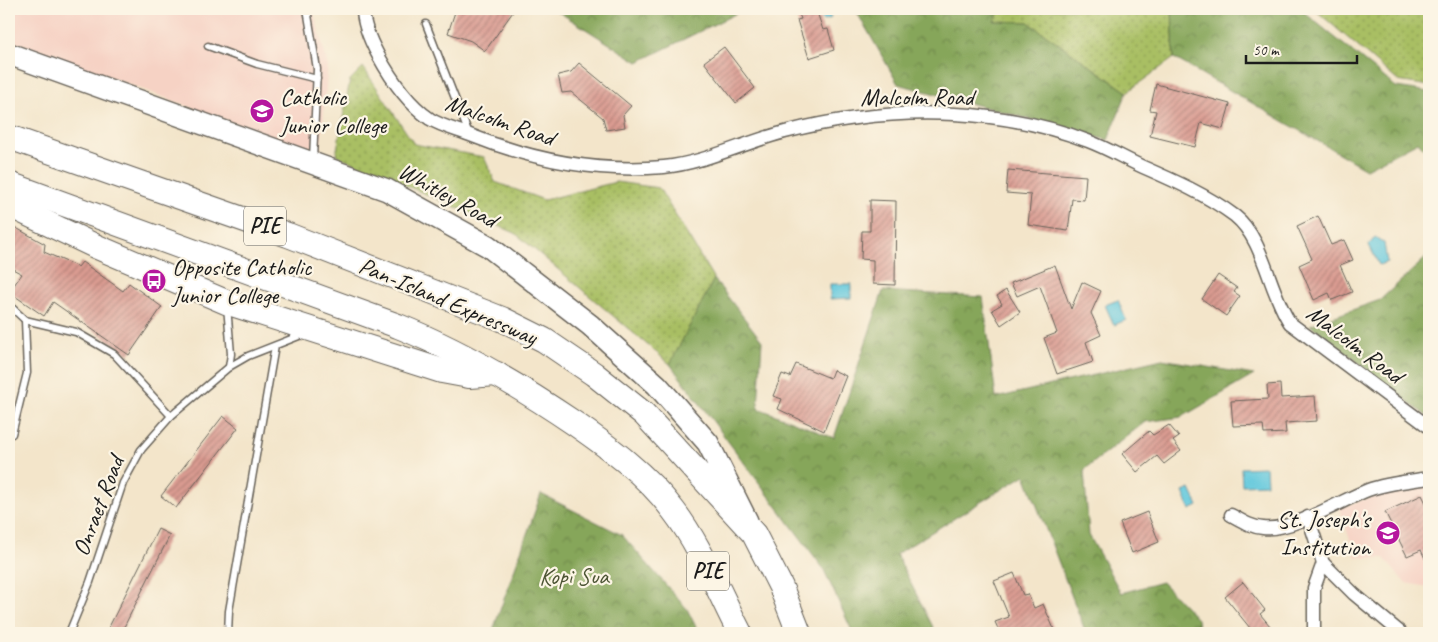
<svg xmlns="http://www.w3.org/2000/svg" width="1438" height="642" font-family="Caveat,sans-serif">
<defs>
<pattern id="grass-dots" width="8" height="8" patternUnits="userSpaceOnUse" patternTransform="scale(1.25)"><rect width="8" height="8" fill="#a9bf64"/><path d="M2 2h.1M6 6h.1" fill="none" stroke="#899a52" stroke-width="1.8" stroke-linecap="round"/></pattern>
<pattern id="forest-crowns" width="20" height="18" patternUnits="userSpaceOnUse" patternTransform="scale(1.25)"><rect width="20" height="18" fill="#86a65a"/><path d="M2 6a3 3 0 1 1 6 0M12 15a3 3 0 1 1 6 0" fill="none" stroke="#6d864a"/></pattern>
<pattern id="building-hatch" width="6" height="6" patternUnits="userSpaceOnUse" patternTransform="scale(1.25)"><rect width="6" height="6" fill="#da9b91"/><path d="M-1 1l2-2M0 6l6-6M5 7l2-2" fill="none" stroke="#b07e76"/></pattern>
</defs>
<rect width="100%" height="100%" fill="#fcf5e5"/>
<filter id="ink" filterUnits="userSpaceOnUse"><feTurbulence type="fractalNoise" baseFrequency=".02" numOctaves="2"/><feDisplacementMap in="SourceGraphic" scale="10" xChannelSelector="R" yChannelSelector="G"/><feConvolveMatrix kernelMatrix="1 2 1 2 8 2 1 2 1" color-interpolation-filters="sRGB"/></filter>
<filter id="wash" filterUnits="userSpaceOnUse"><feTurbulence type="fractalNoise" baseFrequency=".0096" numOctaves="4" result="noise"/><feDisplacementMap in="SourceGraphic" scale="20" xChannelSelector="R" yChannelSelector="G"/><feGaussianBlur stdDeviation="1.12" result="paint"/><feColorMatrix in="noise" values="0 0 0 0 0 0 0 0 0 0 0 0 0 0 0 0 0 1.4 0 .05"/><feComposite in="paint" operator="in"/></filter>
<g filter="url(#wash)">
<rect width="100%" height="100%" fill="#f3e5ca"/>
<g fill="#f6d2c4">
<path d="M9 9H313L328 66 320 155 9 40Z"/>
<path d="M1429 478V587L1405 583 1384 558 1356 557 1339 508Z"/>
</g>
<g fill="url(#grass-dots)" stroke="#626e40">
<path d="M1001 9H1172L1174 58 1127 92 1028 22 993 21Z"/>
<path d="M1314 9H1429V86L1398 81Z"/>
<path d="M363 67 414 144 484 157 495 182 544 200 616 182 659 188 714 279 670 364 515 233 336 155 350 80Z"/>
</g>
<g fill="url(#forest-crowns)" stroke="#51613b">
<path d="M554 9H745L638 62Z"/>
<path d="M855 9H1001L994 21 1028 22 1127 92 1108 140 898 84Z"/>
<path d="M1172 9H1300L1396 87 1429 92V154L1418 142 1366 169 1174 58Z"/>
<path d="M1429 255V418L1310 325 1380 300Z"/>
<path d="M714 279 762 341 758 408 834 438 883 291 983 297 996 398 1162 359 1254 375 1182 417 1145 422 1084 470 1089 535 1121 593 1162 582 1197 619 1199 633H1086L1025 475 896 554 936 633H853L823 568 670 364Z"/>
<path d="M541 494 622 535 687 609 699 633H492Z"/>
</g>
<g fill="#61c8dd" stroke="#3e727c">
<path d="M818 9H827L831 18 823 21Z"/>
<path d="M1375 237 1384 243 1387 262 1379 265 1369 245Z"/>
<path d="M830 284H851V298L830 299Z"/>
<path d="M1118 300 1126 320 1114 325 1105 305Z"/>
<path d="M1266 467 1267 484 1242 485 1241 468Z"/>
<path d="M1190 489 1198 506 1190 510 1183 492Z"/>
</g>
<g id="blocks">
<g fill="url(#building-hatch)">
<path d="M456 9H515L485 51 471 41 448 33Z"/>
<path d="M797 9H816L823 30 828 29 834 50 809 58 797 20 801 19Z"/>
<path d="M724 47 755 88 736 103 704 62Z"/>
<path d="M579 63 631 106 623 115 625 127 606 130 603 118 571 92 562 93 558 75 571 72Z"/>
<path d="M1156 84 1230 104 1223 129 1201 123 1195 147 1150 136 1156 111 1150 110Z"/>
<path d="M1008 170 1086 176 1084 200 1072 199 1068 231 1028 225 1031 195 1006 193Z"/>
<path d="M870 200 896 201 895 285 873 284V260L861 259 862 231H870Z"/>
<path d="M1318 216 1331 245 1344 240 1353 260 1340 265 1352 292 1332 300 1329 293 1314 300 1299 265 1312 259 1297 226Z"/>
<path d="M9 224 45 244 44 252 78 267 82 262 123 291 129 283 162 307 129 355 53 302 44 316 9 292 22 274 9 267Z"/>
<path d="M1055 265 1071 309 1082 282 1101 291 1091 313 1101 335 1086 342 1093 362 1057 374 1044 338 1057 333 1040 286 1017 296 1011 283Z"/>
<path d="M1218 275 1237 288 1234 292 1240 296 1226 316 1202 299Z"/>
<path d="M1006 290 1020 312 1001 325 992 310 1002 304 997 296Z"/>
<path d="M796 364 830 378 833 370 846 376 824 431 778 409 782 399 773 396 782 374 790 377Z"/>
<path d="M1280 384 1281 398 1315 396 1317 421 1285 423 1286 433 1264 434 1263 425 1233 426 1231 401 1268 399 1267 385Z"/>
<path d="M223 416 238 428 176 508 161 496Z"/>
<path d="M1169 425 1179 437 1173 441 1181 451 1164 464 1157 456 1137 472 1122 454 1149 431 1153 435Z"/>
<path d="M1422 495 1429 509V567L1421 550 1407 556 1385 512Z"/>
<path d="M1147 512 1159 542 1132 553 1120 523Z"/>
<path d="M158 529 170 535 121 633H106Z"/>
<path d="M1014 573 1023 595 1028 594 1034 608 1043 604 1054 629 1044 633H1000L995 622 1009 617 994 581Z"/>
<path d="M1243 582 1265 610 1260 614 1276 633H1254L1225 597Z"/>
</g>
</g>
</g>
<g filter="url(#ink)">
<use href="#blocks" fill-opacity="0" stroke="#676259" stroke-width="1"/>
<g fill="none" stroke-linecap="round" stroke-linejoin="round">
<defs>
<g id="lane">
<path d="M307 9 317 69 313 159"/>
<path d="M426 24 469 134"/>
<path d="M208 46 257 64 317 79"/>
<path d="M9 305 25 320 76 332 114 354 171 416"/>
<path d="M227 306 231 354 229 367"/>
<path d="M12 434 27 373 25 320"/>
<path d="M69 633 90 582 123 483 141 450 171 416 229 367 248 356 304 334"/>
<path d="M228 633 229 611 275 346"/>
</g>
<g id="street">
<path d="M363 9C363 24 371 42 378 55 391 79 407 103 430 119 441 126 457 130 470 135 532 160 597 173 664 167 705 163 745 142 785 132 839 118 898 111 954 114 999 116 1046 125 1088 141 1107 148 1125 159 1143 167 1175 181 1207 195 1235 216 1264 239 1269 292 1290 323L1429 427"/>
<path d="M1231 515C1242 521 1251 527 1263 528 1291 532 1342 500 1368 490 1387 483 1410 481 1429 478"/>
<path d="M1308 517 1323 563 1354 594 1401 633"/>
<path d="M1314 633V588L1323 563"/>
</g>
<path id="primary" d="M9 54 387 190 488 246 590 325 657 385 708 443 747 521"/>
<g id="highway">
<path d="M9 137 288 235 502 319 544 340 594 374 644 414 754 534 781 587 799 633"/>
<path d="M9 184 398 326C461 351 518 385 574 423 610 448 646 474 673 510 701 546 719 593 740 633"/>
<path d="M9 205 95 246 226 302 442 371 469 376 497 374"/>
</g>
</defs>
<use href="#lane" stroke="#676259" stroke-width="9"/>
<use href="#street" stroke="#676259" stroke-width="15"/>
<use href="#primary" stroke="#676259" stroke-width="24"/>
<use href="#highway" stroke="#676259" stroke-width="26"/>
<use href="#lane" stroke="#fff" stroke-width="6"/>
<use href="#street" stroke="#fff" stroke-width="12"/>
<use href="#primary" stroke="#fff" stroke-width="21"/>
<use href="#highway" stroke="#fff" stroke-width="24"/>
</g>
</g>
<defs>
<symbol id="university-disc" viewBox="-11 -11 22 22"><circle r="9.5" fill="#b5179e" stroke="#fcf5e5"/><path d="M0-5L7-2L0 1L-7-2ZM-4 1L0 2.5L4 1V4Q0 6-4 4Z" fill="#fff"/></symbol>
<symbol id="bus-disc" viewBox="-11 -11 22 22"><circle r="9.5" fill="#b5179e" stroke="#fcf5e5"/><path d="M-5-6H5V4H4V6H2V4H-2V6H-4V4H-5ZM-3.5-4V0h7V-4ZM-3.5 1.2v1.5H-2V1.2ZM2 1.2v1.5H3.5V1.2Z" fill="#fff"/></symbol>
<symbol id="school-disc" viewBox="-11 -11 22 22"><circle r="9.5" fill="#b5179e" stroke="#fcf5e5"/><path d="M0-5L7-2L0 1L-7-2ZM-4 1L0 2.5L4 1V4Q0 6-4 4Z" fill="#fff"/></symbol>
</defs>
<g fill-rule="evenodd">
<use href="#university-disc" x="248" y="97" width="28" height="28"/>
<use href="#bus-disc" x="140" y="267" width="28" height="28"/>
<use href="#school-disc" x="1374" y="519" width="28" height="28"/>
</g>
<g text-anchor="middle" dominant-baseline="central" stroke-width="4.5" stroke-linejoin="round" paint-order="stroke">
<g fill="#fcf5e5" stroke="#5f5d58" stroke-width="1">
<rect x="244" y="206.5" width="42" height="39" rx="4"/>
<rect x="687" y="551.5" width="42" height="39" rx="4"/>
</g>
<g font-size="22" font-weight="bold" fill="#1c1c1c">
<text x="265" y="226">PIE</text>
<text x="708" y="571">PIE</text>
</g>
<g font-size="24" fill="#1c1c1c" stroke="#fcf5e5" text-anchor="start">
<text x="280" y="97">Catholic<tspan x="280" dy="28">Junior College</tspan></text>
<text x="172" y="267">Opposite Catholic<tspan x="172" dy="28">Junior College</tspan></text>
<text x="1370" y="519" text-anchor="end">St. Joseph's<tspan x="1370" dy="28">Institution</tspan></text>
</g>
<g font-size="24" fill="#1c1c1c" stroke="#fcf5e5">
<text x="917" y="97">Malcolm Road</text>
<text transform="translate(500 120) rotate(19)">Malcolm Road</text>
<text transform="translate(448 195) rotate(29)">Whitley Road</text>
<text transform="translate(448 301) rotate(23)">Pan-Island Expressway</text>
<text transform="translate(1355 344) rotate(37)">Malcolm Road</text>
<text transform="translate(98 506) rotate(-69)">Onraet Road</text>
</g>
<g font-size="24" fill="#4d5535" stroke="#fcf5e5">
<text x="574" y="576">Kopi Sua</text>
</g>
</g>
<rect width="1438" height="642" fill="none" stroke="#fcf5e5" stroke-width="30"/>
<path d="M1246 55v8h111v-8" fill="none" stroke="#1c1c1c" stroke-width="2.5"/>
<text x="1253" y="55" font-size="15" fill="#1c1c1c" stroke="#fcf5e5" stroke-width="4" paint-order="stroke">50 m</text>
</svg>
